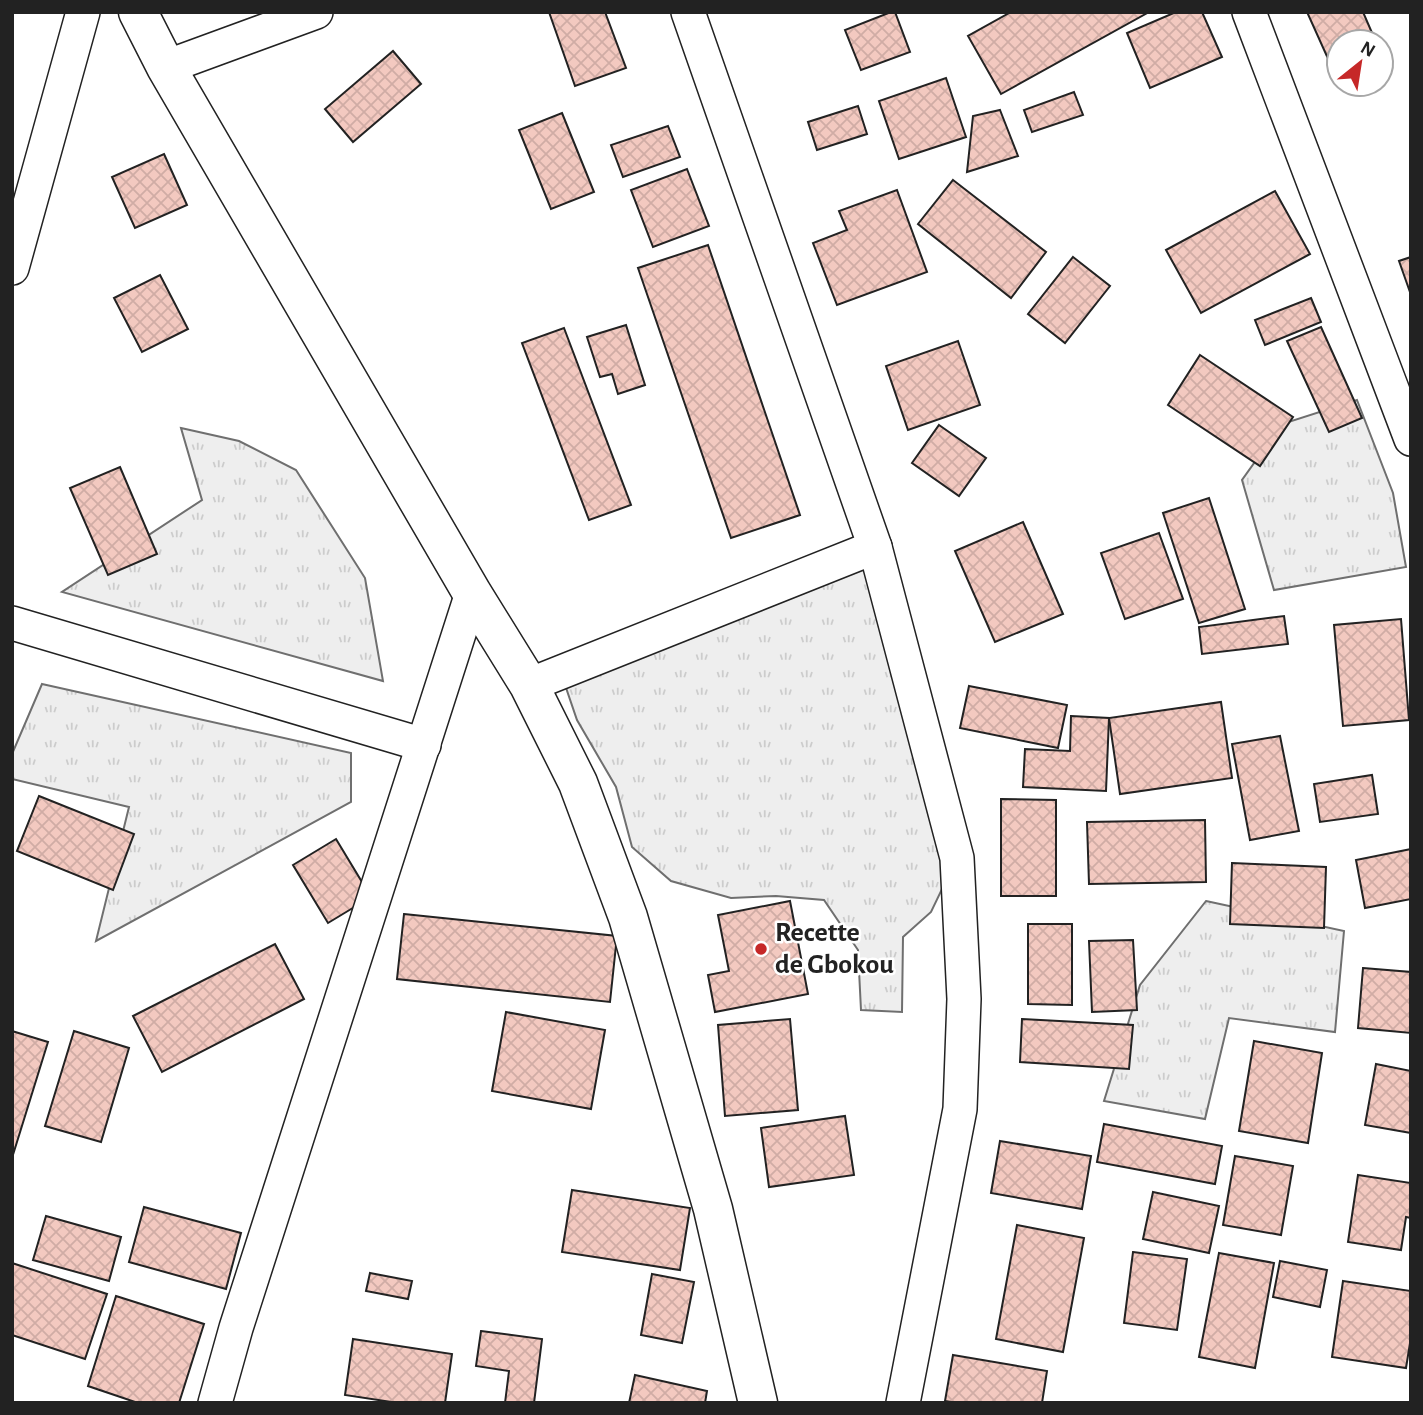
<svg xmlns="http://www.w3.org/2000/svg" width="1423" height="1415" font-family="'Alegreya Sans',sans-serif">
<defs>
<pattern id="grass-tufts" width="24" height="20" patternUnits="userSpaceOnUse" patternTransform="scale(1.75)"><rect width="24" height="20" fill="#eee"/><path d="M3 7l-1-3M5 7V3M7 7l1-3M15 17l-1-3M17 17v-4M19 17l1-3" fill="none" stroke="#ccc"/></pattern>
<pattern id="building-cross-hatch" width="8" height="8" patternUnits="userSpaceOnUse" patternTransform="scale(1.75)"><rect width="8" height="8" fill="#f3c9c0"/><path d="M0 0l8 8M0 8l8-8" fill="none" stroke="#d0aca5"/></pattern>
</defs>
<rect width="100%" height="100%" fill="#fff"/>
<g fill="url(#grass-tufts)" stroke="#6f6f6f" stroke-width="2">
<path d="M1357 400 1393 493 1406 567 1274 590 1242 480 1282 424Z"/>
<path d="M181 428 239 441 296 470 365 578 383 681 62 592 202 500Z"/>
<path d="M875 547 957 858 931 912 903 937 902 1012 861 1010 858 950 824 900 776 896 731 898 671 881 632 847 616 787 577 720 561 673Z"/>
<path d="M42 684 351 753V802L96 941 129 807 12 779V754Z"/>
<path d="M1206 901 1344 931 1335 1032 1229 1018 1205 1119 1104 1101 1140 985Z"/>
</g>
<g fill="url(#building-cross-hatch)" stroke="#222" stroke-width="2">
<path d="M549 12H605L626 68 575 86Z"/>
<path d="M891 12H895L910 52 861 70 845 30Z"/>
<path d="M1011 12H1149L1001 94 968 36Z"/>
<path d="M1176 12H1202L1222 57 1150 88 1127 33Z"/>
<path d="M1307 12H1363L1376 42H1339V70L1334 72Z"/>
<path d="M393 51 421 84 353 142 325 109Z"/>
<path d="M946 78 966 137 899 159 879 101Z"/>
<path d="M1074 92 1083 115 1032 132 1024 110Z"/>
<path d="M858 106 867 134 817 150 808 122Z"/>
<path d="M1000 110 1018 156 967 172 973 116Z"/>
<path d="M562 113 594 192 551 209 519 130Z"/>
<path d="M668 126 680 157 623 177 611 145Z"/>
<path d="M164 154 187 205 135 228 112 177Z"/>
<path d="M687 169 709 226 653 247 631 190Z"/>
<path d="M953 180 1046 252 1011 298 918 224Z"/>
<path d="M897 190 927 272 837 305 813 243 847 230 839 211Z"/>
<path d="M1275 191 1310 254 1201 313 1166 250Z"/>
<path d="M708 245 800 515 731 538 638 268Z"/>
<path d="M1073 257 1110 286 1065 343 1028 314Z"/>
<path d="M1411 257V295L1399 261Z"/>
<path d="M160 275 188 329 142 352 114 298Z"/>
<path d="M1311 298 1321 322 1265 345 1255 320Z"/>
<path d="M626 325 645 385 618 394 612 374 600 377 587 337Z"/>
<path d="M1321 327 1362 418 1329 432 1287 341Z"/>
<path d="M564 328 631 505 589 520 522 343Z"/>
<path d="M958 341 980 405 908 430 886 366Z"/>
<path d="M1200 355 1293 417 1260 466 1168 405Z"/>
<path d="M939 425 986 458 959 496 912 463Z"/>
<path d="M120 467 157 554 108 575 70 488Z"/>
<path d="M1209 498 1245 609 1199 623 1163 513Z"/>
<path d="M1023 522 1063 614 995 642 955 551Z"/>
<path d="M1159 533 1183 599 1125 619 1101 553Z"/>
<path d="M1284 616 1288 644 1202 654 1199 627Z"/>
<path d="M1401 619 1409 720 1343 726 1334 625Z"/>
<path d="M969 686 1067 705 1058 748 960 728Z"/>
<path d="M1221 702 1232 778 1120 794 1109 718Z"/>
<path d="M1071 716 1109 718 1106 791 1023 787 1025 749 1070 751Z"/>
<path d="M1280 736 1299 831 1250 840 1232 744Z"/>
<path d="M1372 775 1378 814 1320 822 1314 784Z"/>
<path d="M39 796 134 834 113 890 17 851Z"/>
<path d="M1001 799 1056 800V896H1001Z"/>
<path d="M1205 820 1206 882 1089 884 1087 822Z"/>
<path d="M336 839 371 897 328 923 293 865Z"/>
<path d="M1411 849V899L1365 908 1356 860Z"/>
<path d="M1232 863 1326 867 1324 928 1230 924Z"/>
<path d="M790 901 808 994 715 1012 708 975 729 971 718 915Z"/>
<path d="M404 914 617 936 610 1002 397 979Z"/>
<path d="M1028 924H1072V1005L1028 1004Z"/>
<path d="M1133 940 1137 1010 1092 1012 1089 941Z"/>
<path d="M275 944 304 999 162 1072 133 1016Z"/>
<path d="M1363 968 1411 972V1033L1358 1028Z"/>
<path d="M506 1012 605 1030 591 1109 492 1091Z"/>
<path d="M790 1019 798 1110 725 1116 718 1025Z"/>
<path d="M1022 1019 1133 1025 1129 1069 1020 1062Z"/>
<path d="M12 1031 48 1042 12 1158Z"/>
<path d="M74 1031 129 1048 101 1142 45 1126Z"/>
<path d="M1254 1041 1322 1053 1308 1143 1239 1131Z"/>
<path d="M1376 1064 1411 1071V1133L1365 1125Z"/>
<path d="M845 1116 854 1175 769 1187 761 1128Z"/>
<path d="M1104 1124 1222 1146 1215 1184 1097 1162Z"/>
<path d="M1000 1141 1091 1156 1082 1209 991 1193Z"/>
<path d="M1235 1156 1293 1166 1281 1235 1223 1225Z"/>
<path d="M1358 1175 1411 1183V1218L1406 1217 1401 1250 1348 1242Z"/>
<path d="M572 1190 690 1208 680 1270 562 1252Z"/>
<path d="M1153 1192 1219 1206 1209 1253 1143 1239Z"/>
<path d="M144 1207 241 1233 226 1289 129 1262Z"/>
<path d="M46 1216 121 1237 109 1281 33 1260Z"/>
<path d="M1017 1225 1084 1238 1063 1352 996 1339Z"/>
<path d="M1133 1252 1187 1259 1177 1330 1124 1323Z"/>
<path d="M1219 1253 1274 1263 1255 1368 1199 1357Z"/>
<path d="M1280 1261 1327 1270 1320 1307 1273 1297Z"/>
<path d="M12 1263 107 1294 85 1359 12 1335Z"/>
<path d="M370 1273 412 1281 408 1299 366 1291Z"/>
<path d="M652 1274 694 1282 682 1343 641 1335Z"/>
<path d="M1343 1281 1411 1291V1337L1406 1368 1332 1357Z"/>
<path d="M116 1296 204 1324 179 1403H138L88 1386Z"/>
<path d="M481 1331 542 1339 534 1403H505L509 1371 476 1366Z"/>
<path d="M353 1339 452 1354 445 1403H398L345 1395Z"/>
<path d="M953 1355 1047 1371 1042 1403H957L945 1401Z"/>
<path d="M635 1375 707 1391 705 1403H629Z"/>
</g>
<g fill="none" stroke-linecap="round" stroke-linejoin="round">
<defs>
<g id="street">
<path d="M688 12 875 547 957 858 964 999 960 1109 903 1403"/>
<path d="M1249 12 1411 439"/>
<path d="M166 67 316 12"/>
<path d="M12 268 83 12"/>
<path d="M12 623 424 745"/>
<path d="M529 685 875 547"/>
<path d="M215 1403 236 1328 472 593"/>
</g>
<path id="secondary" d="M138 12 166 67 472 593 529 685 578 783 628 917 713 1209 758 1403"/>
</defs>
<use href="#street" stroke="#222" stroke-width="36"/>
<use href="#secondary" stroke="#222" stroke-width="41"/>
<use href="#street" stroke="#fff" stroke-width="33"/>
<use href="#secondary" stroke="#fff" stroke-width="38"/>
</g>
<circle fill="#c62828" stroke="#fff" stroke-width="2.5" cx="761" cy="949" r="7"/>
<g text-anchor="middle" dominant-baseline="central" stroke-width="5" stroke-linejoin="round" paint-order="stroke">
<g font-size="28" font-weight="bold" fill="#222" stroke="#fff" text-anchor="start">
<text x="775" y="933">Recette<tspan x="775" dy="32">de Gbokou</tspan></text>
</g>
</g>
<rect width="1423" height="1415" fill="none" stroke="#222222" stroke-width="28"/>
<g transform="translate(1360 63) rotate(30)"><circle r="33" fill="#ffffff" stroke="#a7a7a7" stroke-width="2"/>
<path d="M0-5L12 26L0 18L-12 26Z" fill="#c62828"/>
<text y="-10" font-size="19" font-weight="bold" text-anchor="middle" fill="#222222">N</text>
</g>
</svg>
